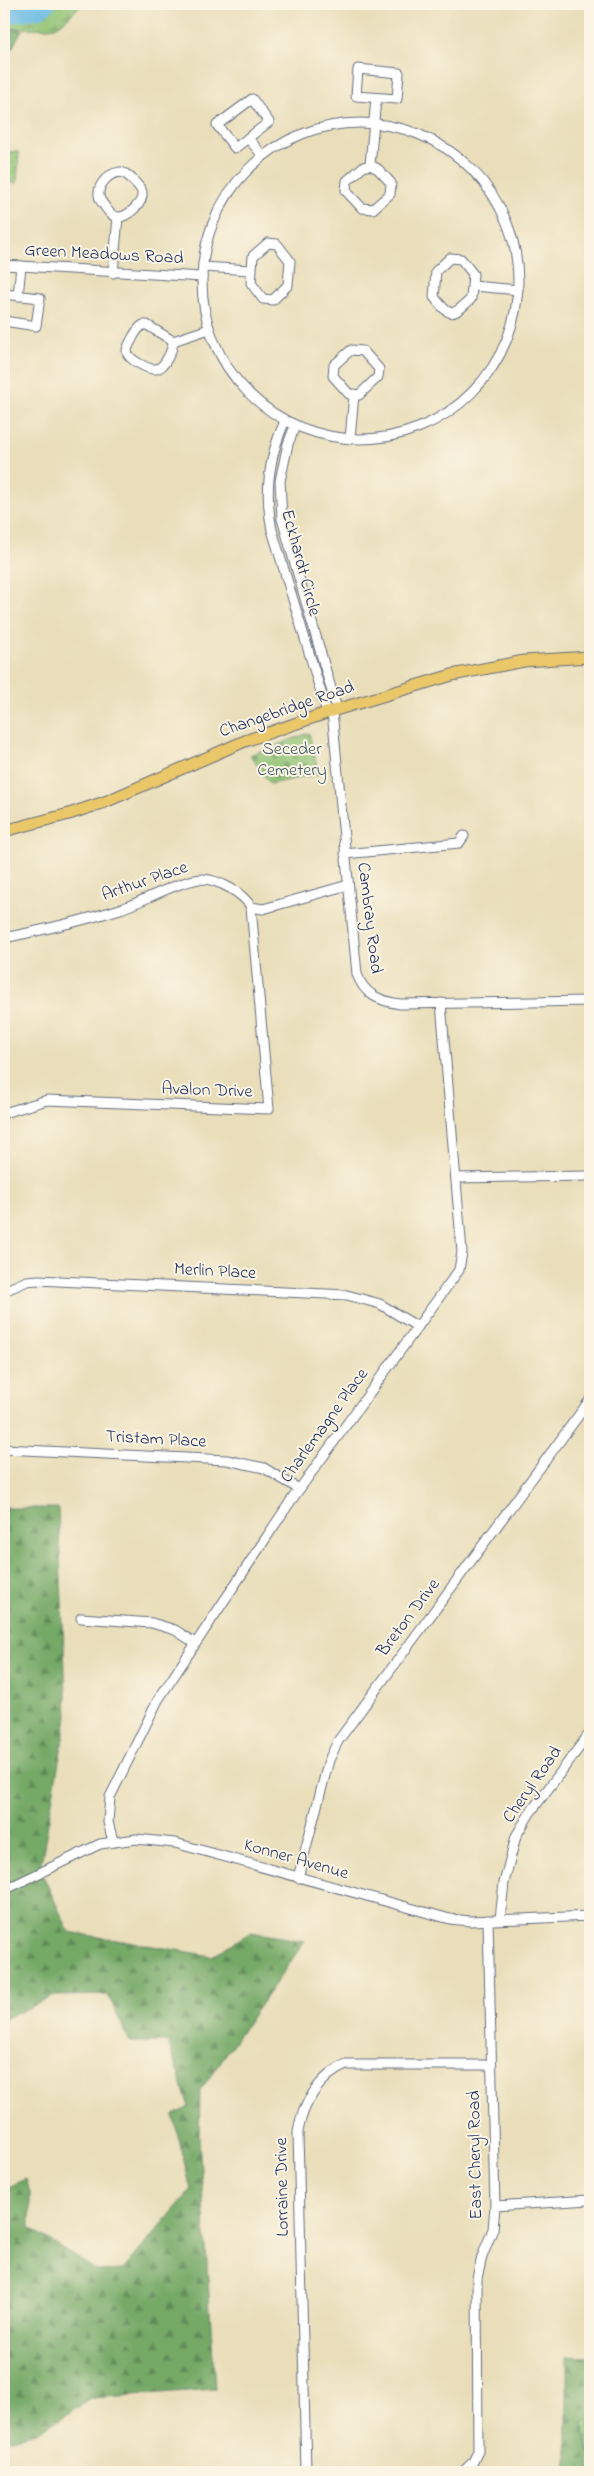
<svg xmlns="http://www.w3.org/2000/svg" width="594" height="2476" font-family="'Indie Flower',sans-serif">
<defs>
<pattern id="grass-dots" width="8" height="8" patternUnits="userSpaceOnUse" patternTransform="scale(1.25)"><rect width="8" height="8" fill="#91c374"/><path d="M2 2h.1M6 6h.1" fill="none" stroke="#769f62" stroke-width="1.8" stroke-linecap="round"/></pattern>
<pattern id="forest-firs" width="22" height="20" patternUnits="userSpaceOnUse" patternTransform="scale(1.25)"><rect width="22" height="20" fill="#74a966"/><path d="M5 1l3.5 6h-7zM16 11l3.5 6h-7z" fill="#5e8a57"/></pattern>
<pattern id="wetland-marsh" width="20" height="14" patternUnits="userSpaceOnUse" patternTransform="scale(1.25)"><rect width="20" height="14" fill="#91c374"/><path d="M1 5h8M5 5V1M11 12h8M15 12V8" fill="none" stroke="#769f62"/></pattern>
<pattern id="cemetery-stones" width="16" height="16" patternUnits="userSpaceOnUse" patternTransform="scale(1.25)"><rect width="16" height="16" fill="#91c374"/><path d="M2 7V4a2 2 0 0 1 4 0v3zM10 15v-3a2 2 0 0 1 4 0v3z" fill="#769f62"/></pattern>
</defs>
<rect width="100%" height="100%" fill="#fcf5e5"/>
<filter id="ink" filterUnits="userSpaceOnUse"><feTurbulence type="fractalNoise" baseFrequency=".02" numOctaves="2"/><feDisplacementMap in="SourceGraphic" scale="10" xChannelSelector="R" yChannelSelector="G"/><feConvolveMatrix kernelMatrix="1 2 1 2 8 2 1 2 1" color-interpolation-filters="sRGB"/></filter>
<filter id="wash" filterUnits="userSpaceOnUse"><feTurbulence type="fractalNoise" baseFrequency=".0096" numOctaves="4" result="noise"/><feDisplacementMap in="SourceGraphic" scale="20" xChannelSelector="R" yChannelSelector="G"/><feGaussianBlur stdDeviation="1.12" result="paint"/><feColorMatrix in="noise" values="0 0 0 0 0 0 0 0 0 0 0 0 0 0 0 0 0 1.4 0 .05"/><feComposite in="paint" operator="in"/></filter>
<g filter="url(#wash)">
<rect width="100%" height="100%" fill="#e9deb9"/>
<g fill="url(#grass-dots)" stroke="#567969">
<path d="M4 151 19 152 17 183 4 182Z"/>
<path d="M590 2421V2455L582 2422Z"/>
</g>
<g fill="url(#forest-firs)" stroke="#486c62">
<path d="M4 28 22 30 4 63Z"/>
<path d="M4 1503 8 1508H58L67 1717 40 1869 69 1932 212 1956 251 1932 305 1941 200 2091 199 2138 215 2389 93 2398 37 2433 4 2441V2189L26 2179 30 2193V2227L97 2271 123 2270 191 2190 173 2115 189 2107 168 2042H130L108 1995 55 1996 4 2019Z"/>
<path d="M567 2356 590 2357V2421L582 2423 590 2455V2472H567Z"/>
</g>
<path fill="url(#wetland-marsh)" stroke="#567969" d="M4 4H82C75 10 64 23 55 27 47 29 13 29 4 28Z"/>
<path fill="url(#cemetery-stones)" stroke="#567969" d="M309 733 319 774 270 784 250 755Z"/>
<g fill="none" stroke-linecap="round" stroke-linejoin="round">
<path stroke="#6abbe5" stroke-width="16" d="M4 16 39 10 48 4"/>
</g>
</g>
<g filter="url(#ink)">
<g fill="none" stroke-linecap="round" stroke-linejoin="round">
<defs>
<g id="minor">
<path d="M358 69 399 73 397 99 356 96Z"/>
<path d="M252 99 269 122 235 148 217 125Z"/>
<circle cx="360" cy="281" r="158"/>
<path d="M248 138 263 156"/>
<path d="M370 165 378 169 391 183 390 194 373 209 362 208 346 191 347 181 363 167Z"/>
<path d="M370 165 376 98"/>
<path d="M120 172C126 173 129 176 133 180 136 184 141 188 142 192 144 203 127 218 117 217 110 216 107 209 103 204 92 191 105 174 120 172Z"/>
<path d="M268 243 277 244 290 261 288 285 273 300 263 299 251 283 253 256Z"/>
<path d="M450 258 461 259 473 274 471 299C452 317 451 318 434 297L436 271Z"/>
<path d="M4 265 202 277"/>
<path d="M203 267 251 270"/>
<path d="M113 273 118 217"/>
<path d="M473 286 518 290"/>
<path d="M4 294 40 298 36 326 4 321"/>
<path d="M18 296 21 266"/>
<path d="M143 325H147L173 341C173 349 165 368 156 369 148 370 128 359 127 352 127 346 131 342 133 337 136 332 138 328 143 325Z"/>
<path d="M173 341 209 329"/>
<path d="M351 350 363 351 379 369 378 377 359 395 349 394 333 376 334 365Z"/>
<path d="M285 421C269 456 264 492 272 530L327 712"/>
<path d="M295 426 288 444 280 481 282 519 337 709"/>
<path d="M350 439 354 394"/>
<path d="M332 711 357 974C364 995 380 1001 400 1004L590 1001"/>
<path d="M345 854 459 843 464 836"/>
<path d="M4 938C43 930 82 921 120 909 142 902 182 879 203 879 219 880 243 893 251 907L263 909 348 885"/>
<path d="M4 1113 47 1100 269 1109 251 907"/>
<path d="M456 1178 590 1176"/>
<path d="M4 1291 27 1281 38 1280 347 1295 380 1304 418 1327"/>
<path d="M4 1449 227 1460 264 1468 299 1489"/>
<path d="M81 1618 152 1623 175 1630 195 1643"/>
<path d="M113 1841 108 1822 110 1797 158 1700 290 1502 459 1270 462 1252 441 1003"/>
<path d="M298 1878 329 1760 338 1741 590 1400"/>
<path d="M4 1890 100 1844 136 1839 175 1843 450 1919 470 1921 590 1916"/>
<path d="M500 1919 504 1883 516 1836 530 1813 590 1733"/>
<path d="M495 2206 590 2200"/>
<path d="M306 2472 298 2132C302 2105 320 2075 346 2065H491"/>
<path d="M463 2472 473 2462 478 2451 477 2278 482 2257 493 2229 495 2206 488 1920"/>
</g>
<path id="major" d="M4 831 69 814 105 802 245 741 332 711 452 675 524 661 590 657"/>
</defs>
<use href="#minor" stroke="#636c7e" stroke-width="11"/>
<use href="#major" stroke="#636c7e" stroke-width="13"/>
<use href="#minor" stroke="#fff" stroke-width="9"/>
<use href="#major" stroke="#eac769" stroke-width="11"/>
</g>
</g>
<g text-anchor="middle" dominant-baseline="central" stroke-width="4" stroke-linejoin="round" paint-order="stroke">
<g font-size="18" fill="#1b2f5e" stroke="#fcf5e5">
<text transform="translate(104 255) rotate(3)">Green Meadows Road</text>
<text transform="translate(300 563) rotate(75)">Eckhardt Circle</text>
<text transform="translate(287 710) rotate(-19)">Changebridge Road</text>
<text transform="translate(145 882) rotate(-19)">Arthur Place</text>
<text transform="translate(369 918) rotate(83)">Cambray Road</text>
<text transform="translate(207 1091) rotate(2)">Avalon Drive</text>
<text transform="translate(215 1272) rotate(3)">Merlin Place</text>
<text transform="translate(325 1426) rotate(-54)">Charlemagne Place</text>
<text transform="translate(156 1440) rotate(3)">Tristam Place</text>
<text transform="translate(409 1618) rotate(-53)">Breton Drive</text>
<text transform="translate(533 1785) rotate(-55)">Cheryl Road</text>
<text transform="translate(296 1860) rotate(16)">Konner Avenue</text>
<text transform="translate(476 2155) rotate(-91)">East Cheryl Road</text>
<text transform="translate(283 2187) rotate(-91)">Lorraine Drive</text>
</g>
<g font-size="18" fill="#3e5b65" stroke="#fcf5e5">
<text x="292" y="750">Seceder<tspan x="292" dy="21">Cemetery</tspan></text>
</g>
</g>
<rect width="594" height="2476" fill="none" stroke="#fcf5e5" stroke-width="20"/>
</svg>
